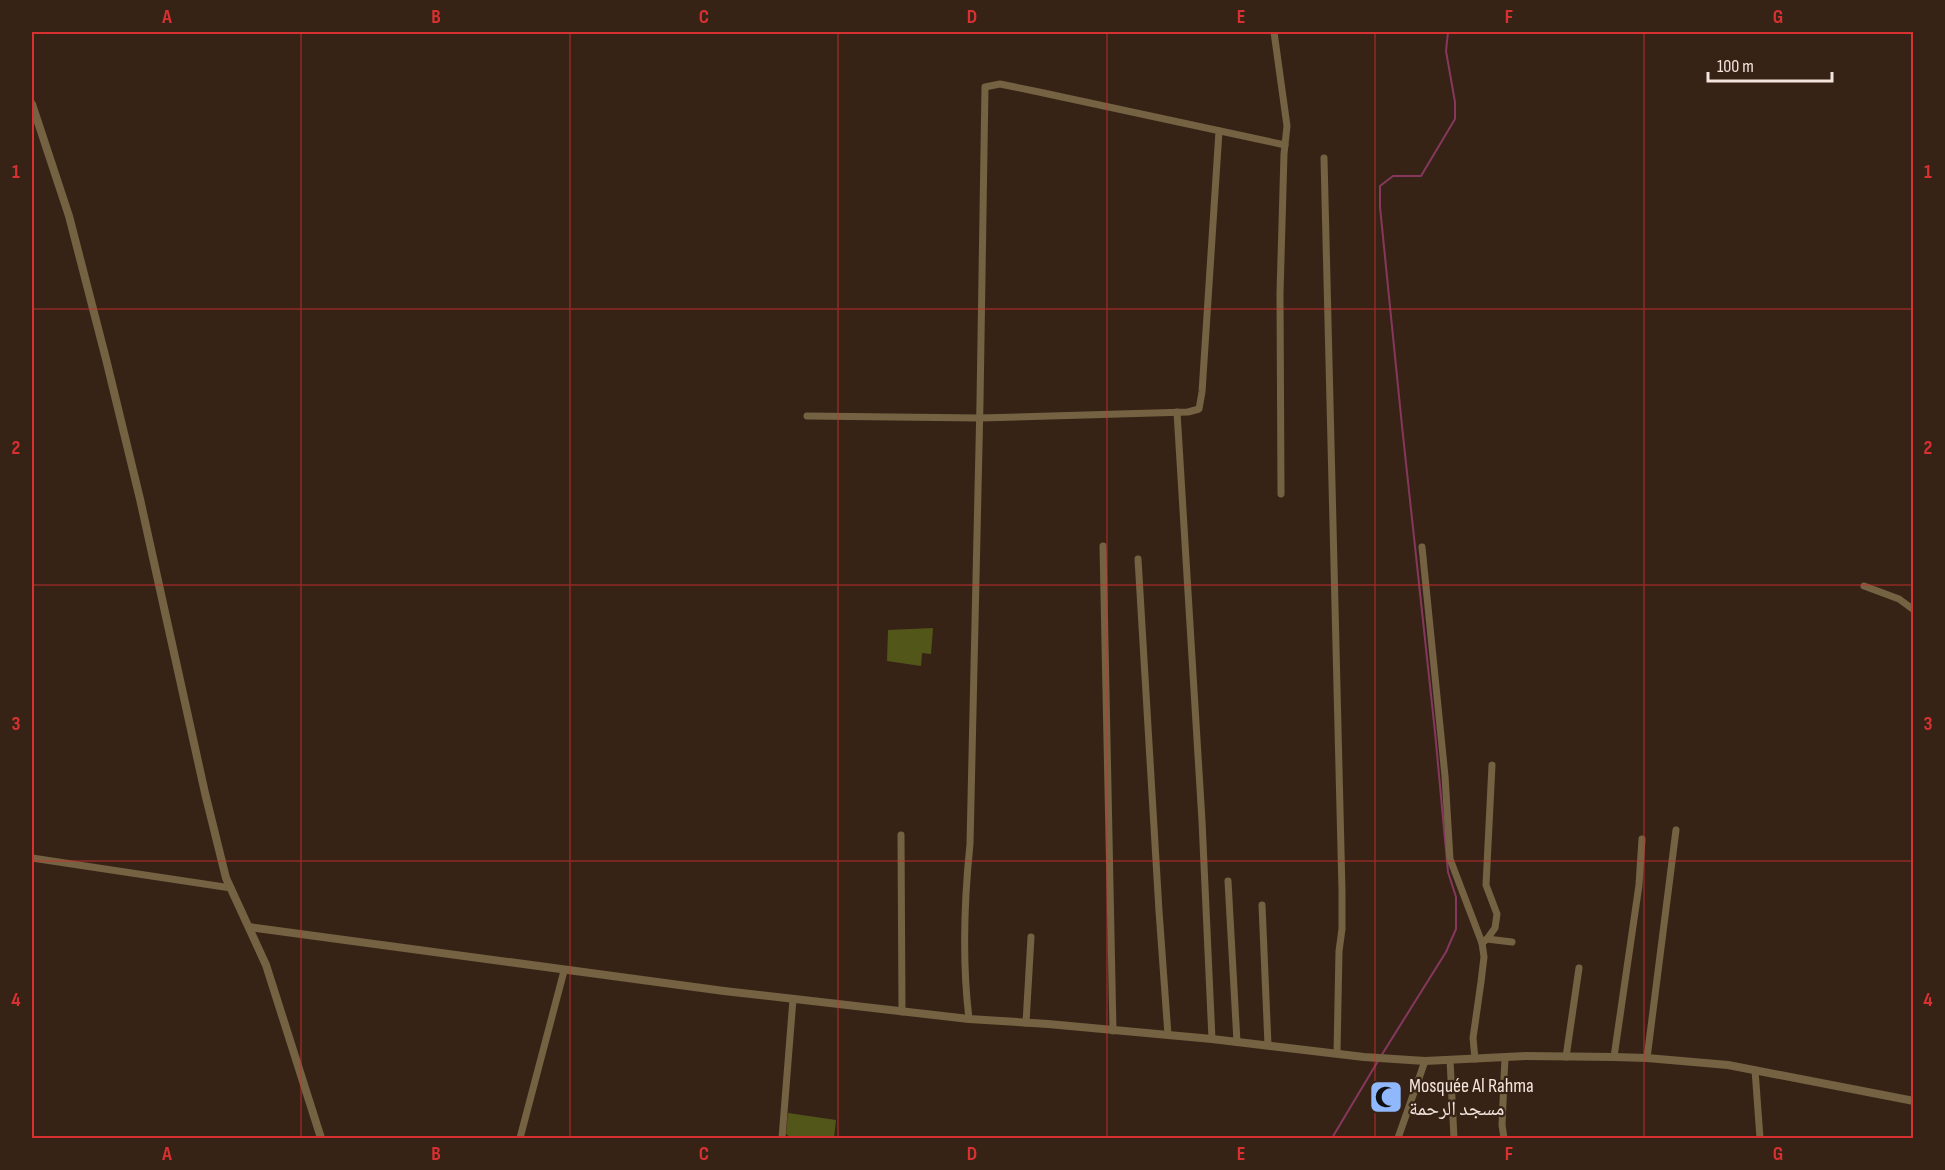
<svg xmlns="http://www.w3.org/2000/svg" width="1945" height="1170" font-family="'Sofia Sans Condensed','Noto Naskh Arabic',sans-serif">
<rect width="100%" height="100%" fill="#372316"/>
<g fill="#525619">
<path d="M933 628 931 654 922 653 921 666 887 661 888 630Z"/>
<path d="M788 1113 836 1120 834 1138H791L786 1134Z"/>
</g>
<g fill="none" stroke-linecap="round" stroke-linejoin="round">
<g stroke="#85375e" stroke-width="2">
<path d="M1381 1056 1446 952 1456 929V897L1448 872 1435 732 1402 426 1380 207V186L1393 176H1421L1455 119V102L1446 51 1448 32"/>
<path d="M1332 1138 1378 1061"/>
</g>
<g stroke="#746242" stroke-width="7">
<path d="M1274 32 1287 126 1284 154 1280 293 1281 494"/>
<path d="M1324 158 1342 891V929L1339 951 1337 1053"/>
<path d="M1177 412 1202 821 1212 1039"/>
<path d="M807 416 980 418 1188 412 1199 409 1202 392 1219 131"/>
<path d="M1103 546 1113 1031"/>
<path d="M1422 547 1445 776 1450 859 1482 943 1484 957 1481 982 1473 1038 1475 1059"/>
<path d="M1138 559 1159 911 1168 1035"/>
<path d="M1864 586 1899 599 1914 610"/>
<path d="M901 835 902 1012"/>
<path d="M32 858 231 888"/>
<path d="M1228 881 1237 1042"/>
<path d="M1262 905 1268 1045"/>
<path d="M1487 939 1512 942"/>
<path d="M1482 943 1487 939 1495 928 1497 914 1486 885 1492 765"/>
<path d="M969 1019C962 961 964 902 970 844L980 402 985 87 1000 84 1039 92 1285 145"/>
<path d="M1026 1023 1031 937"/>
<path d="M1566 1057 1579 968"/>
<path d="M1614 1057 1639 885 1642 839"/>
<path d="M1647 1058 1676 830"/>
<path d="M1450 1060 1454 1138"/>
<path d="M1755 1070 1760 1138"/>
<path d="M520 1138 564 971"/>
<path d="M782 1138 793 999"/>
<path d="M1398 1138 1425 1061"/>
<path d="M1504 1138 1502 1125 1505 1057"/>
</g>
<g stroke="#746242" stroke-width="8">
<path d="M32 104 69 216 106 359 140 499 205 793 226 878 266 965 321 1138"/>
<path d="M249 927 724 991 969 1019 1048 1024 1212 1039 1364 1057 1425 1061 1526 1056 1614 1057 1647 1058 1728 1065 1914 1101"/>
</g>
</g>
<path fill="none" stroke="#d73131" stroke-width="1.5" stroke-opacity="0.55" d="M301 32V1138M570 32V1138M838 32V1138M1107 32V1138M1375 32V1138M1644 32V1138M32 309H1914M32 585H1914M32 861H1914"/>
<defs>
<symbol id="mosque-square" viewBox="-11 -11 22 22"><rect x="-9" y="-9" width="18" height="18" rx="4" fill="#90b8fd" stroke="#372316"/><path d="M3.5-4.9A6 6 0 1 0 3.5 4.9A5 5 0 1 1 3.5-4.9Z" fill="#111"/></symbol>
</defs>
<g fill-rule="evenodd">
<use href="#mosque-square" x="1367" y="1078" width="38" height="38"/>
</g>
<g text-anchor="middle" dominant-baseline="central" stroke-width="4.5" stroke-linejoin="round" paint-order="stroke">
<g font-size="20" fill="#f3e4dc" stroke="#372316" text-anchor="start">
<text x="1409" y="1086">Mosquée Al Rahma<tspan x="1409" dy="23">مسجد الرحمة</tspan></text>
</g>
</g>
<rect width="1945" height="1170" fill="none" stroke="#372316" stroke-width="66"/>
<path d="M1708 72v9h124v-9" fill="none" stroke="#f3e4dc" stroke-width="3"/>
<text x="1717" y="72" font-size="18" fill="#f3e4dc" stroke="#372316" stroke-width="4.5" paint-order="stroke">100 m</text>
<rect x="33" y="33" width="1879" height="1104" fill="none" stroke="#d73131" stroke-width="2"/>
<g font-size="20" text-anchor="middle" font-weight="bold" fill="#d73131">
<text x="167" y="23">A</text>
<text x="436" y="23">B</text>
<text x="704" y="23">C</text>
<text x="972" y="23">D</text>
<text x="1241" y="23">E</text>
<text x="1509" y="23">F</text>
<text x="1778" y="23">G</text>
<text x="16" y="178">1</text>
<text x="1928" y="178">1</text>
<text x="16" y="454">2</text>
<text x="1928" y="454">2</text>
<text x="16" y="730">3</text>
<text x="1928" y="730">3</text>
<text x="16" y="1006">4</text>
<text x="1928" y="1006">4</text>
<text x="167" y="1160">A</text>
<text x="436" y="1160">B</text>
<text x="704" y="1160">C</text>
<text x="972" y="1160">D</text>
<text x="1241" y="1160">E</text>
<text x="1509" y="1160">F</text>
<text x="1778" y="1160">G</text>
</g>
</svg>
